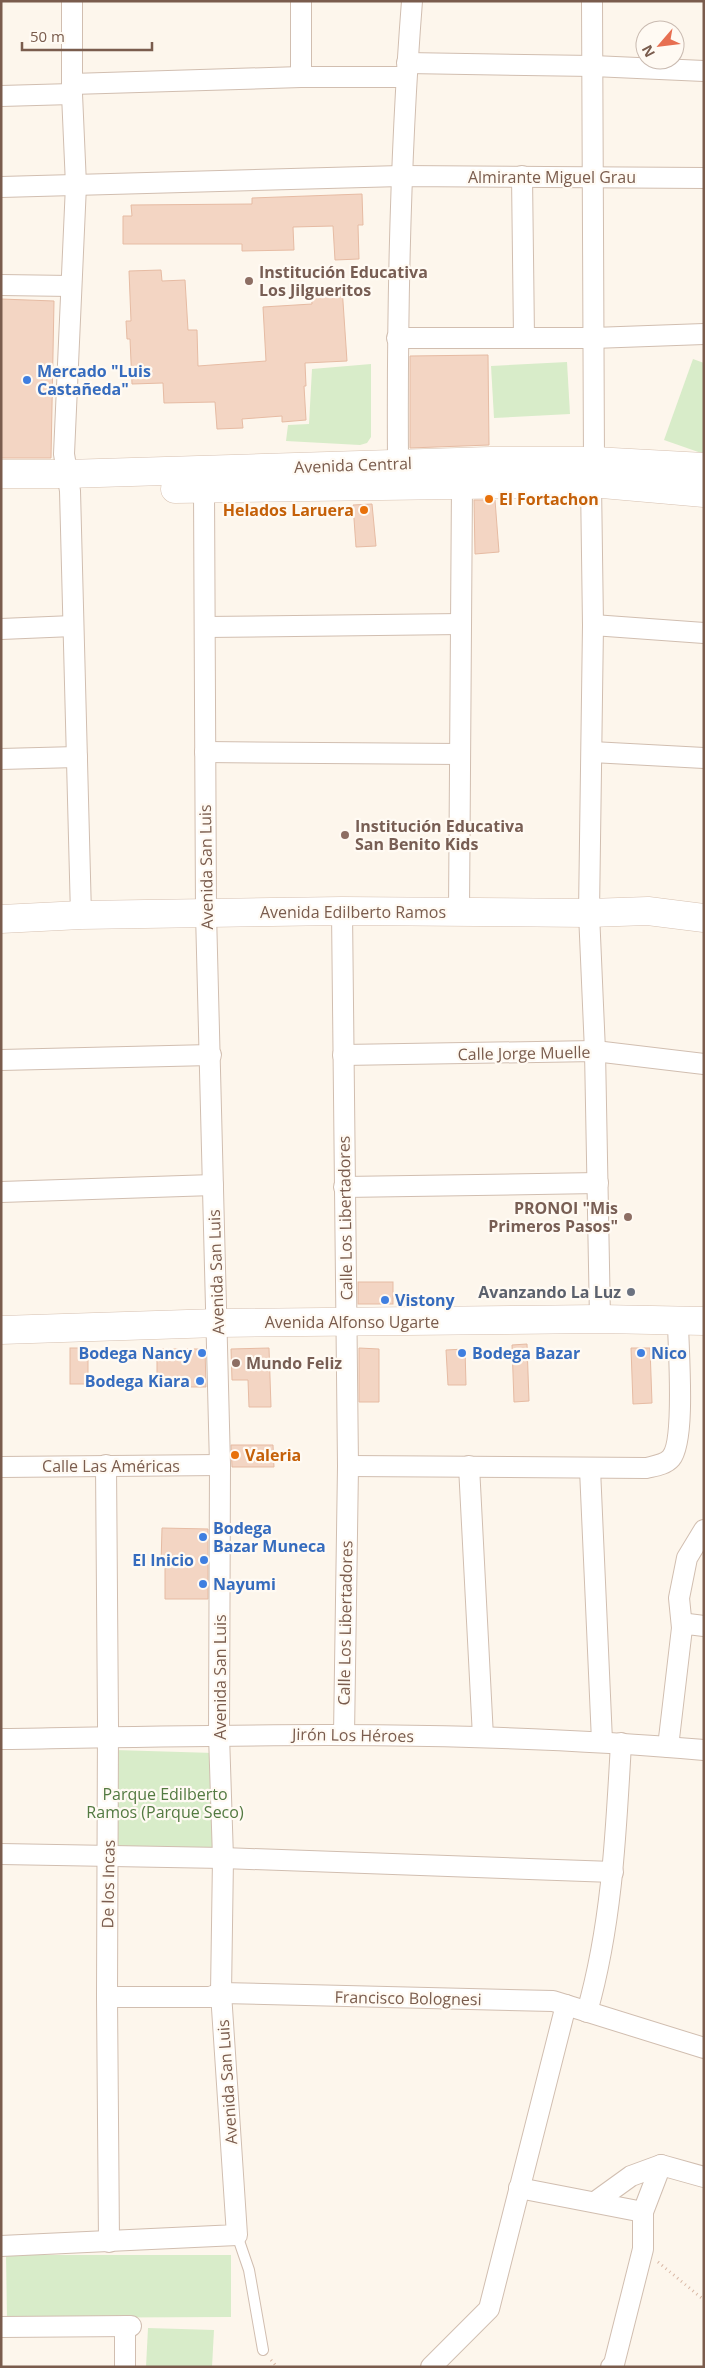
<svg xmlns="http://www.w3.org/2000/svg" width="705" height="2368" font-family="'Open Sans',sans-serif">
<rect width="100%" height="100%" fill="#fdf6ec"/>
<g fill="#d8ecc9">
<path d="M693 359 704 363V454L664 440Z"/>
<path d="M567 362 570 414 494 418 491 366Z"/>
<path d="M371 364V437L367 443 360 445 286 441 288 425 309 424 312 369Z"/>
<path d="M115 1750 214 1753 217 1854 116 1857Z"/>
<path d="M6 2255H231V2317L7 2318Z"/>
<path d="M148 2328 214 2330 212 2367H146Z"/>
</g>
<g fill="#f3d5c3" stroke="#e6bba3">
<path d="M362 194 363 225H358L359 259 335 260 333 226 293 227 294 250 242 251V244H123V216H132L131 205 252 204V198Z"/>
<path d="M161 270 162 281 185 280 188 330H197L198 366 266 361 263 307 312 304 311 288 342 287 347 361 305 363 306 386H304L306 420 282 422V416L242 419 243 428 217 429 215 402 164 403 163 383 132 384 130 339H127L126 321H131L129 271Z"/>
<path d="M1 299 54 301 51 458H1Z"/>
<path d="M488 355 489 445 410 448V356Z"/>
<path d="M474 500H495L499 552 475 554Z"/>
<path d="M372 504 376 546 356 547 353 505Z"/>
<rect x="358" y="1282" width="35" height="22"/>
<path d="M527 1344 529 1401 514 1402 512 1345Z"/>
<rect x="70" y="1348" width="18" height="36"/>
<path d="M269 1348 271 1407H249L248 1380H232L231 1349Z"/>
<path d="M359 1348 379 1349V1402H359Z"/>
<path d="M631 1348H650L652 1403 633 1404Z"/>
<path d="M157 1349H205L206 1387H157Z"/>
<path d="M465 1349 466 1385H448L446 1350Z"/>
<path d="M231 1445H273L274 1467H232Z"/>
<path d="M162 1528 208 1529V1599H165V1564H161Z"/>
</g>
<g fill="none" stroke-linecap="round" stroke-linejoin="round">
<defs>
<path id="lane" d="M237 2235 249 2270 263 2350"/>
<g id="street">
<path d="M72 1V94L76 185 64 454 70 491 81 915"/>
<path d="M301 1V77"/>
<path d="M592 1 594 461"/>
<path d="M407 63 593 66 704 71"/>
<path d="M72 84 301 77H406"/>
<path d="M1 96 72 94"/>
<path d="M522 176 524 337"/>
<path d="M1 187 401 176 704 178"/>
<path d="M1 285 71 286"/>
<path d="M397 338H593L704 334"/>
<path d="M398 463C397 309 400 155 412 1"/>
<path d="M591 483 593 625 589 913 595 1051 600 1319"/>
<path d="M593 625 704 633"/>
<path d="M205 627 461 624"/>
<path d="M1 629 73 626"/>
<path d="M205 752 460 754"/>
<path d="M592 752 704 758"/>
<path d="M1 759 77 757"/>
<path d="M342 911 348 1466 344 1735"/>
<path d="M459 912 462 484"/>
<path d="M343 1055 595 1051 704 1064"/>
<path d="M1 1060 211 1055"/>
<path d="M344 1187 598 1183"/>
<path d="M1 1192 213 1185"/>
<path d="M106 1465 108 1724 107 1997 109 2242"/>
<path d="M348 1466 646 1468C654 1466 665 1465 671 1458 686 1440 678 1347 678 1321"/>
<path d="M469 1466 483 1737"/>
<path d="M1 1467 220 1465"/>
<path d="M590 1469 602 1741"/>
<path d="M682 1628 679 1598 687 1558 704 1530"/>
<path d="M1 1739C236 1735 470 1729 704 1750"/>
<path d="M668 1747 682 1628 688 1624 704 1626"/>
<path d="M1 1854 223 1858 613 1872"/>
<path d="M107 1997H210L221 1993 553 2001 704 2048"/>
<path d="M587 2012C612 1924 616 1833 621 1743"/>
<path d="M519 2188 643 2212"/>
<path d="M595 2202 631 2176 661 2165 704 2177"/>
<path d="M1 2246 237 2235 221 1993 223 1858 219 1735 220 1465 206 913 204 489"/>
<path d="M1 2327 131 2326"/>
<path d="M125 2367V2326"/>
<path d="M431 2367 489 2309 566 2005"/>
<path d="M611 2367 614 2364 643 2249V2212L661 2165"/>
</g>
<g id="secondary">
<path d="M1 474H66L490 461H594L704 467"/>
<path d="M175 489 591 483 704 493"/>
<path d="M1 919 81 915 342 911 589 913 648 911 704 918"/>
<path d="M1 1330 218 1323 600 1319 704 1321"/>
</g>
</defs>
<use href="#lane" stroke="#d1beb0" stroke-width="12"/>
<use href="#street" stroke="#d1beb0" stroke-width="22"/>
<use href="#secondary" stroke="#d6c0b0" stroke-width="29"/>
<g stroke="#d9b8a5" stroke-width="3" stroke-dasharray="1 4" stroke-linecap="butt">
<path d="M658 2262 704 2300"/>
<path d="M271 2360 277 2367"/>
</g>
<use href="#lane" stroke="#fff" stroke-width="10"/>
<use href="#street" stroke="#fff" stroke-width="20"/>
<use href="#secondary" stroke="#fff" stroke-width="28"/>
</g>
<g fill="#8d6e63" stroke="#fffaf3" stroke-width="2">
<circle cx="249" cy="281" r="5"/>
<circle cx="345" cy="835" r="5"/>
<circle cx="628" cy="1217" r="5"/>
<circle cx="236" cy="1363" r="5"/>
</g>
<g fill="#3f7fe0" stroke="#fffaf3" stroke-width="2">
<circle cx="27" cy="380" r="5"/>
<circle cx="385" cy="1300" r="5"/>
<circle cx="202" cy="1353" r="5"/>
<circle cx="462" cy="1353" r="5"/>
<circle cx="641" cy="1353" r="5"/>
<circle cx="200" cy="1381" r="5"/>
<circle cx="203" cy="1537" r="5"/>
<circle cx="204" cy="1560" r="5"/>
<circle cx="203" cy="1584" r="5"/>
</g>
<g fill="#e8710a" stroke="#fffaf3" stroke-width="2">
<circle cx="489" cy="499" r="5"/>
<circle cx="364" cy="510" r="5"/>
<circle cx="235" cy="1455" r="5"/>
</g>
<circle fill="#6b7280" stroke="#fffaf3" stroke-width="2" cx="631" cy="1292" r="5"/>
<g text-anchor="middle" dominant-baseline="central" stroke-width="4.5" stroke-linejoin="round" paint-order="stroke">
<g font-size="16" fill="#7a5c4d" stroke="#fffaf3">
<text x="552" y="177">Almirante Miguel Grau</text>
<text transform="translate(353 465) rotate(-2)">Avenida Central</text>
<text transform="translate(206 867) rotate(-91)">Avenida San Luis</text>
<text x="353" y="912">Avenida Edilberto Ramos</text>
<text transform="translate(524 1053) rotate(-1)">Calle Jorge Muelle</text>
<text transform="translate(345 1218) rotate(-91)">Calle Los Libertadores</text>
<text transform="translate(216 1272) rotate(-92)">Avenida San Luis</text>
<text x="352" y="1322">Avenida Alfonso Ugarte</text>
<text x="111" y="1466">Calle Las Américas</text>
<text transform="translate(345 1623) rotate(-89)">Calle Los Libertadores</text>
<text transform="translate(220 1677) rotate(-90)">Avenida San Luis</text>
<text transform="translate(353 1735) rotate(1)">Jirón Los Héroes</text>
<text transform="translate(108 1884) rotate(-89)">De los Incas</text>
<text transform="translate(408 1998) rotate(1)">Francisco Bolognesi</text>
<text transform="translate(227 2082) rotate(-94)">Avenida San Luis</text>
</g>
<g font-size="16" font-weight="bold" fill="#785e54" stroke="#fffaf3" text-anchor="start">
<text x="259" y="272">Institución Educativa<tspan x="259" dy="18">Los Jilgueritos</tspan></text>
<text x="355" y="826">Institución Educativa<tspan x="355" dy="18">San Benito Kids</tspan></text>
<text x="618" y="1208" text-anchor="end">PRONOI "Mis<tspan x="618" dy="18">Primeros Pasos"</tspan></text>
<text x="246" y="1363">Mundo Feliz</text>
</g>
<g font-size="16" font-weight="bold" fill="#366cbe" stroke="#fffaf3" text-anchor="start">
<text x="37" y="371">Mercado "Luis<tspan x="37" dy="18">Castañeda"</tspan></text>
<text x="395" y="1300">Vistony</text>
<text x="192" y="1353" text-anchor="end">Bodega Nancy</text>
<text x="472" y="1353">Bodega Bazar</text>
<text x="651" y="1353">Nico</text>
<text x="190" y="1381" text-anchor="end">Bodega Kiara</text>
<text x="213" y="1528">Bodega<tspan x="213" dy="18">Bazar Muneca</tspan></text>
<text x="194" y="1560" text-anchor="end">El Inicio</text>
<text x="213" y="1584">Nayumi</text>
</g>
<g font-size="16" font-weight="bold" fill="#c56008" stroke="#fffaf3" text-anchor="start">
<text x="499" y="499">El Fortachon</text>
<text x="354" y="510" text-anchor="end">Helados Laruera</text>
<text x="245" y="1455">Valeria</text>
</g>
<g font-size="16" font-weight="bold" fill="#5b616d" stroke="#fffaf3" text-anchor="end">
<text x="621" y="1292">Avanzando La Luz</text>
</g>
<g font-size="16" fill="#537a41" stroke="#fffaf3">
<text x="165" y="1794">Parque Edilberto<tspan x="165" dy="18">Ramos (Parque Seco)</tspan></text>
</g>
</g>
<rect width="705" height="2368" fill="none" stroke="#7a5c4d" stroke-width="5"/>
<g transform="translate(660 45) rotate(242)"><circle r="24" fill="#fffaf3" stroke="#cabbb1"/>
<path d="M0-4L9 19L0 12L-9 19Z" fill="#e76f51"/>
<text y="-8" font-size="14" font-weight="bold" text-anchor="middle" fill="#7a5c4d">N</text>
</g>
<path d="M22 42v8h130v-8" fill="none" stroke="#7a5c4d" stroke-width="2.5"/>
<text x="30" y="42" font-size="15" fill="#7a5c4d" stroke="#fffaf3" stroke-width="4" paint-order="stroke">50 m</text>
</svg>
